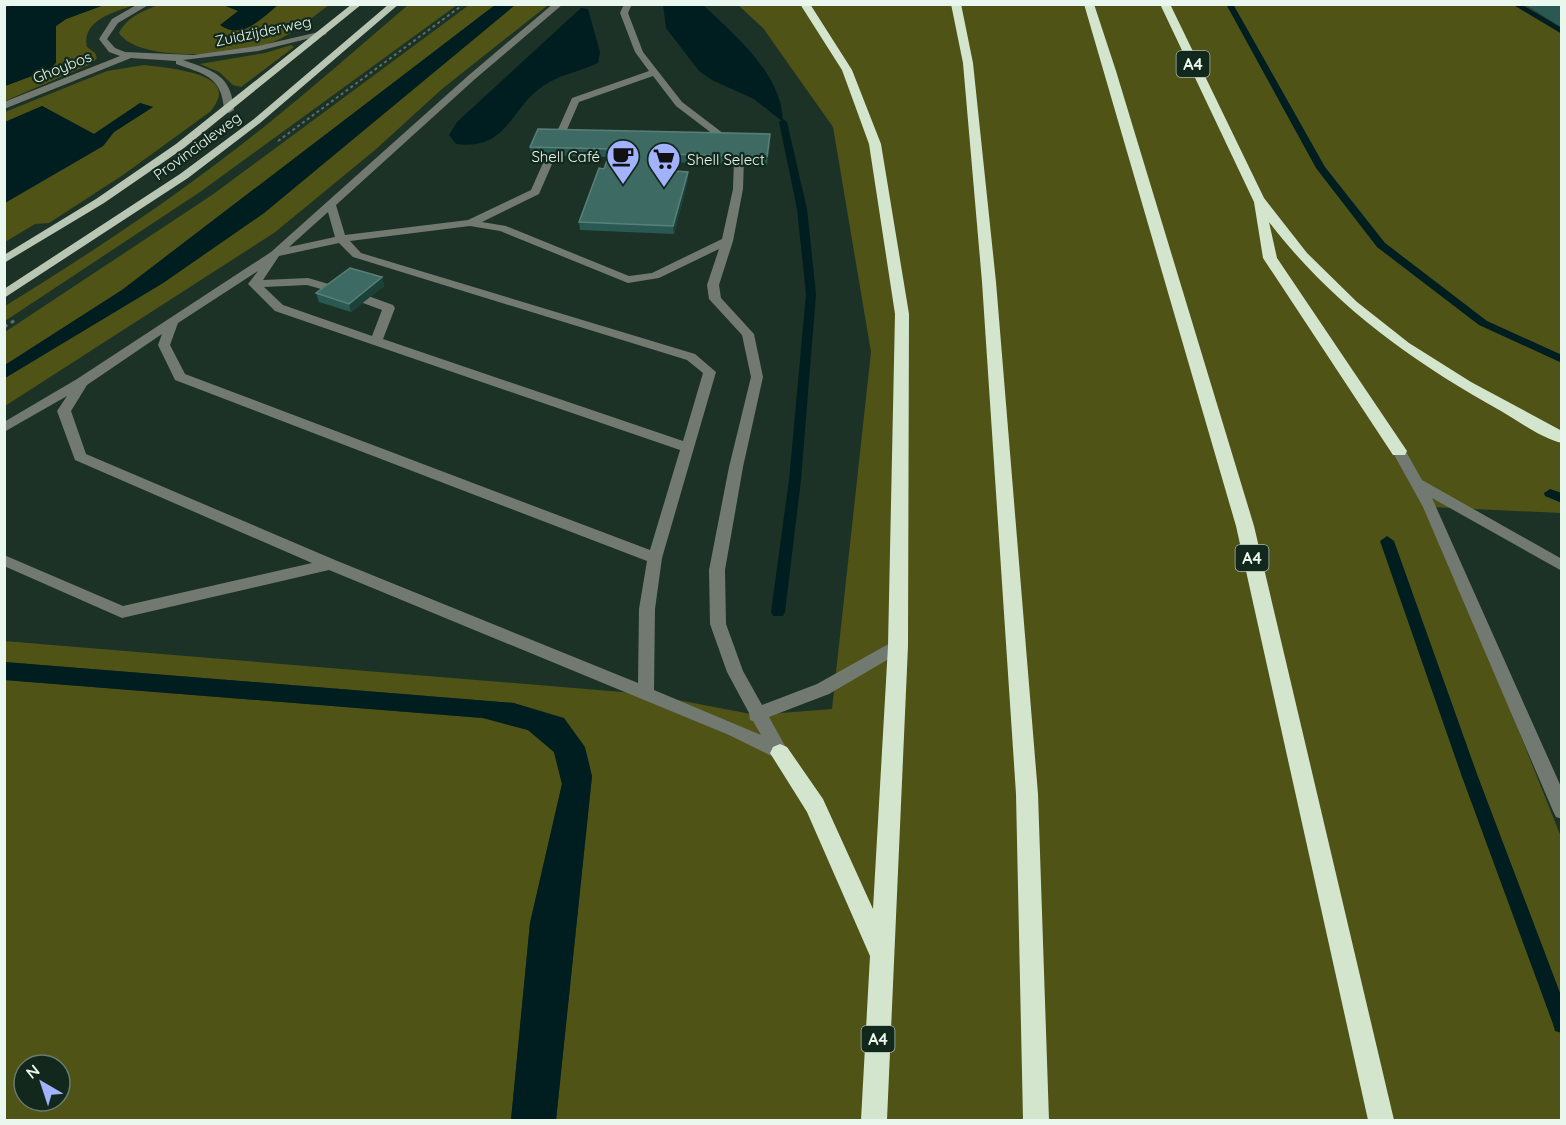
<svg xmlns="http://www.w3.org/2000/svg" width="1566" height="1125" font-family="Quicksand,sans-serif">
<rect width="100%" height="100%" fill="#1c3226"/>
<g fill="#4f5316" fill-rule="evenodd">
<path d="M1523 4 1561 28V513L1430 507 1561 837V1120H556L592 776 514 703 5 662 4 641 646 694 756 715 832 709 871 352 833 127 763 28 738 5Z"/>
<path d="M104 5H134C115 12 81 20 87 47L95 53 97 58 91 64 5 101V86L48 70 55 63 56 26 66 19Z"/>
<path d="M158 5H329C311 18 293 34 273 42 242 55 139 64 119 33 127 17 143 11 158 5Z"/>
<path d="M408 5H457L200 192 5 321V306C96 250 186 190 270 122 317 84 362 44 408 5Z"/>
<path d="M469 5H495L122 290 5 365V332L212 195Z"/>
<path d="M515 5H548L442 89 375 150 274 233 5 406V378L163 283 264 213Z"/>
<path d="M291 45 294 47 241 87 233 85 219 72 200 64 265 53Z"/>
<path d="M144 65C159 67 221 71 219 94 219 99 214 107 211 111L123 175 49 223 35 224 5 242 4 203 103 146 114 132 153 107 140 103 94 134 42 106 5 122V112L107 71Z"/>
<path d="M4 680 483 718 528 730 554 752 562 784 530 923 511 1120H5ZM24 1065H60V1101H24Z"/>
</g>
<g fill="#001d20">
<path d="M15 4H104V5L66 19 56 26V63L48 70 5 86V8Z"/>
<path d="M223 5H278C262 18 242 41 220 25L238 11Z"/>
<path d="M495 5H515L264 213 163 283 5 378V365L122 290Z"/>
<path d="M663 5H703C736 36 782 74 783 122L754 99 712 80 699 71 666 28Z"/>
<path d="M581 8 588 9 600 52 598 63C581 71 558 75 543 86 510 108 508 151 456 144L449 135 457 122Z"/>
<path d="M140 103 153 107 114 132 103 146 5 203V122L42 106 94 134Z"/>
<path d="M4 662 514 703 564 718 585 747 592 776 556 1120H511L530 923 562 784 554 752 528 730 483 718 5 680Z"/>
</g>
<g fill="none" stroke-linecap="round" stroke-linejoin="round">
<g fill="#001d20" fill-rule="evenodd">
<path d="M1226 4H1233L1325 167 1385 243 1487 321 1562 355V363L1479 325 1377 247 1316 168Z"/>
<path d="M1512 4H1521L1562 28V34Z"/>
<path d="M783 119 787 122 807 209 816 294 801 480 785 612 783 616H773L771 612 789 480 806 294 797 209 779 122Z"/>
<path d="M1550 489 1562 493V503L1545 496 1544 493Z"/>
<path d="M1387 536 1394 541 1477 774 1562 998V1033L1555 1031 1553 1024 1461 774 1380 541Z"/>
</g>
<path stroke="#5b6f64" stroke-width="2" stroke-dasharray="3 3" stroke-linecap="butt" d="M278 141 464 4"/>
<path stroke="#5b6f64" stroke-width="3" stroke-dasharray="4 4" stroke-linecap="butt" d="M4 327 17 319"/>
<g fill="#727970" fill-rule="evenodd">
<path d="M138 4H150L118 23 107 39 115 48 125 52 193 55 258 46 323 31 327 34 258 51 183 60C213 71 231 74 234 110L229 113 224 110C222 76 204 74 176 64V61L131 58 4 109V102L120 56 109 52 99 39 112 19Z"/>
<path d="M553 4H563L475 79 336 205 345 235 468 220 531 190 572 98 649 71 635 52 620 13 624 4H632L628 13 643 52 682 102 728 137 744 159 743 189 733 241 719 285 721 298 754 334 763 377 743 467 725 570 726 624 743 671 762 705 817 684 892 642H904L906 646 904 650 829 694 769 717 789 753 786 758 780 760 729 735 329 570 122 618 4 566V555L123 606 312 563 75 460 57 411 67 396 4 432V422L77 379 271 252 469 75ZM653 76 676 106 722 141 734 159 733 189 722 239 652 273 629 276 506 226 482 222 539 194 579 102ZM328 212 335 237 289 247ZM470 226 500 231 628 283 659 278 719 249 707 285 709 299 742 335 751 377 729 467 709 570 710 624 727 672 749 713 750 720 753 721 761 735 654 690 655 609 662 558 716 372 695 354 361 253 350 241ZM339 243 353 257 687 360 703 373 683 441 383 339 395 308 393 305 371 297H363V303L382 310 372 336 283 305 264 287 307 285 335 293 339 291V287L308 278 263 280 279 256ZM258 271 248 284 275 311 680 450 650 550 185 374 170 345 178 323ZM162 334 158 345 175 380 647 561 639 609 638 683 335 560 86 454 71 411 87 385Z"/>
<path d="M1399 446 1404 448 1422 480 1562 559V571L1432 498 1562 789V819L1556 817 1553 811 1423 507 1392 451Z"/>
</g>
<g fill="#b9c6b3" fill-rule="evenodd">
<path d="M352 4H362L184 148 104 203 4 263V255L96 199 176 144Z"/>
<path d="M389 4H399L260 123 188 178 4 298V289L180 174 254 119Z"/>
</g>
<g fill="#d4e5ce" fill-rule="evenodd">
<path d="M800 4H810L852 70 881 144 909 314 908 646 887 1120H861L870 956 807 812 770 753 773 747 780 744 787 747 823 799 873 909 888 646 895 314 869 144 842 70Z"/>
<path d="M951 4H961L973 63 996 282 1038 794 1049 1120H1023L1016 794 982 282 963 63Z"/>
<path d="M1084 4H1094L1116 71 1254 526 1394 1120H1368L1236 526Z"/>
<path d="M1160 4H1170L1264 198 1307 253 1357 302 1409 343 1471 382 1562 431V443C1541 438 1520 422 1501 411 1411 361 1332 304 1269 222L1277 258 1407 451 1405 455H1393L1263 258 1254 202Z"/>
</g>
</g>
<g fill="#295952">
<path d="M1524 4H1562V28Z"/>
<path d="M770 134V143L767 165 667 162 665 170 688 172V180L674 234 580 230 579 222 604 169 608 157 531 155 530 147Z"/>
<path d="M382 277 384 286 351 312 319 302 316 293Z"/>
</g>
<g fill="#1b4239">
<path d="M770 134V143L767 165V157Z"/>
<path d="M666 154 667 162 663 179 662 170Z"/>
<path d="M688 172V180L674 234 673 226Z"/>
<path d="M382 277 384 286 351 312 349 304Z"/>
</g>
<g fill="#3d6a63" stroke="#588079" stroke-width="1.5">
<path d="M538 129 770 134 767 157 666 154 662 170 688 172 673 226 579 222 599 168 604 169 611 149 530 147Z"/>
<path d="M350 268 382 277 349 304 316 293Z"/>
</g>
<defs>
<symbol id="cafe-pin" viewBox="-11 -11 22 30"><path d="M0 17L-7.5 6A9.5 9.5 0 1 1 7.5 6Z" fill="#a3b2fd" stroke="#12281c"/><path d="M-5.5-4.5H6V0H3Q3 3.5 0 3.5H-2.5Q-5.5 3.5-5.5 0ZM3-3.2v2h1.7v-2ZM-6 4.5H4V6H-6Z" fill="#111"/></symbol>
<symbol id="supermarket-pin" viewBox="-11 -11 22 30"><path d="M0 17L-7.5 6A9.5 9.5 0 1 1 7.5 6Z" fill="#a3b2fd" stroke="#12281c"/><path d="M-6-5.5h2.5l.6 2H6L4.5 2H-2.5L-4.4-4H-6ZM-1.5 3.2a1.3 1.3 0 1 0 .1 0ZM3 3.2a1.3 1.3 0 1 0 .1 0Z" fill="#111"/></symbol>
</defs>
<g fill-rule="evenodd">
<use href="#cafe-pin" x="604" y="137" width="38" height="52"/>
<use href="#supermarket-pin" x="645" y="140" width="38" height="52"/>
</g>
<g text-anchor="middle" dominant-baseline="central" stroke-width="4.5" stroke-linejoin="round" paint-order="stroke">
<g font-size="15" fill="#eaf7ef" stroke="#12281c">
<text transform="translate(263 31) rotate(-12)">Zuidzijderweg</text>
<text transform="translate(62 67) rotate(-22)">Ghoybos</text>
<text transform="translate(197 146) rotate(-36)">Provincialeweg</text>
</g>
<g font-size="15" fill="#eaf7ef" stroke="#12281c" text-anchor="end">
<text x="600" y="156">Shell Café</text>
<text x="687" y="159" text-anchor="start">Shell Select</text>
</g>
<g fill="#12281c" stroke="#a9b9b0" stroke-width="1.5">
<rect x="1176.5" y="51" width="33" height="26" rx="4.5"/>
<rect x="1235.5" y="545" width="33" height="26" rx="4.5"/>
<rect x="861.5" y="1026" width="33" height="26" rx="4.5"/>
</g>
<g font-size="16" font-weight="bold" fill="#eaf7ef">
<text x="1193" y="64">A4</text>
<text x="1252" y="558">A4</text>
<text x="878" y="1039">A4</text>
</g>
</g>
<rect width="1566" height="1125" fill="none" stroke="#eaf7ef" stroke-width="12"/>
<g transform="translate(42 1083) rotate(321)"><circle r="28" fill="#12281c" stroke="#687b70" stroke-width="1.5"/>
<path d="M0-4.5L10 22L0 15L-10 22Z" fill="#a3b2fd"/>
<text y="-9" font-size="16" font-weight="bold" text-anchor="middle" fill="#eaf7ef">N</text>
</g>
</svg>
